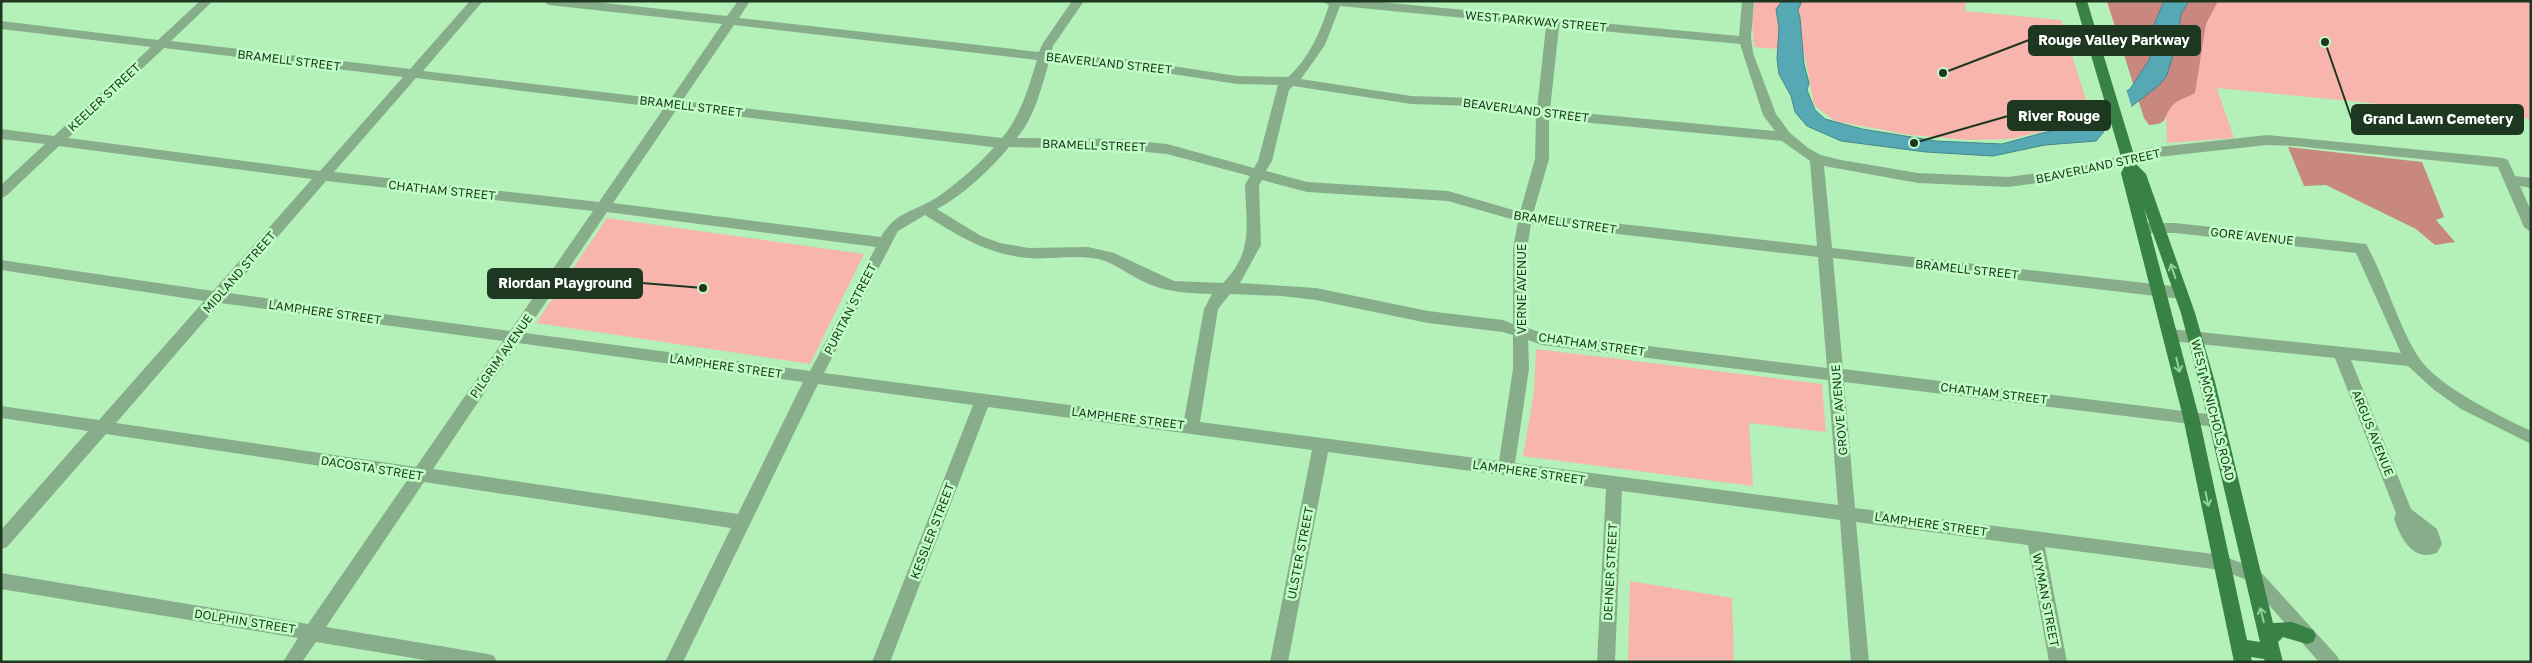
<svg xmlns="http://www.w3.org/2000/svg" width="2532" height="663" font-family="'Golos Text',sans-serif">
<rect width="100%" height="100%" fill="#b3f1b9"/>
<g fill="#f8b5ad">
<path d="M1755 1H1966L1965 11 2061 20 2092 119 2012 139 1967 140 1910 135 1835 121 1814 105 1804 51 1754 47 1752 22Z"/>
<path d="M2106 1H2531V119L2217 88 2234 138 2167 143 2166 104 2135 83Z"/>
<path d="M607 218 864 254 810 364 536 323Z"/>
<path d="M1536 349 1822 384 1826 432 1749 423 1753 486 1523 456 1534 392Z"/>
<path d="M1630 581 1732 598 1734 662H1628Z"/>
</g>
<g fill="#c8877f">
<path d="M2107 1H2218L2206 24 2195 93C2188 97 2177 100 2172 106 2162 117 2170 124 2149 125L2144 118Z"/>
<path d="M2288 147 2422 162 2444 217 2436 220 2455 242 2435 245 2416 229 2326 185 2304 186Z"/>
</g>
<path fill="#56a9b4" stroke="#458788" d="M1782 1H1802L1798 10 1800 18 1804 64 1809 83 1807 90 1815 110 1825 119 1862 129 1936 141 2002 144 2046 132 2074 128 2081 125 2085 116 2130 89 2149 60 2153 50 2154 25 2164 1H2189L2181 14 2176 47 2166 77 2158 86 2114 120 2096 141 2045 145 1993 156 1926 152 1841 141 1807 126 1795 112 1791 96 1779 74 1777 59 1779 28 1776 9Z"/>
<path fill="#b3f1b9" d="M2126 89 2132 108 2116 122 2105 136 2096 105Z"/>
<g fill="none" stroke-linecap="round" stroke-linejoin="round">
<g fill="#88ad8b" fill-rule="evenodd">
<path d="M200 1H213L171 41 410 69 470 1H483L423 71 670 100 722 24 549 5 543 1H586L727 16 738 1H750L739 18 1039 52 1043 43 1072 1H1084L1053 46 1051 54 1134 60 1237 76 1288 77C1309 59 1321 30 1329 5L1321 1H1369L1739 36 1742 1H1754L1751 37 1753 53 1776 114 1790 133 1808 148 1821 155 1841 160 1918 173 2008 177 2076 168 2149 148 2267 135 2503 158 2508 160 2515 176 2531 178V188L2520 186 2531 211V232L2524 227 2498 167 2295 146 2267 145 2149 158 2076 178 2008 187 1918 183 1824 166 1832 248 2181 287 2186 289 2188 293 2186 297 2181 299 1833 258 1843 369 2216 415 2222 416 2224 421 2222 426 2216 427 1844 382 1855 508 2221 555 2259 570 2337 656 2340 662H2319L2247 580 2221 570 2045 547 2067 662H2049L2028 545 1856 522 1869 662H1851L1840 520 1622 491 1615 662H1597L1606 489 1328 452 1288 662H1270L1312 450 988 407 890 662H872L973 405 818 384 683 662H665L731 528 424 482 326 627 488 654 494 656 497 662H437L316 642 302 662H283L298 638 1 589V573L308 624 408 479 106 434 7 547 1 549V530L88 431 1 418V406L99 420 204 301 1 270V260L213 291 312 179 59 146 6 196 1 198V185L45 144 1 139V129L54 136 151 47 1 29V21L158 40ZM1340 6 1546 26 1537 109 1475 98 1411 96 1301 79 1325 45ZM734 25 1037 60C1028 89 1021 115 1002 138L682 101ZM1559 27 1740 44 1763 115 1775 131 1550 110ZM164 48 403 77 320 171 68 138ZM1049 62 1134 68 1237 84 1278 85 1258 161 1254 168 1167 144 1117 139 1017 138C1035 116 1041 89 1049 62ZM416 78 664 108 599 202 334 172ZM1293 86 1411 104 1475 106 1536 117 1535 159 1520 212 1448 191 1307 182 1266 171 1272 161 1289 90ZM677 109 992 147H994C981 163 954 186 936 198 913 212 895 212 881 237L613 203ZM1549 119 1782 141 1810 161 1817 246 1533 214 1549 159ZM1009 147 1117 149 1167 154 1250 176 1245 185C1246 224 1254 252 1223 283L1174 281 1114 253 1088 247 1029 248 1000 243 981 236 937 209C961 197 992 168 1009 147ZM1262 180 1307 192 1448 201 1518 221 1513 249V324L1503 320 1428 311 1316 288 1240 283 1261 245 1259 185ZM326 181 593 211 510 331 229 293ZM607 212 876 247 810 371 525 333ZM925 215C958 236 989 255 1029 258 1054 260 1081 253 1105 261 1120 267 1134 278 1149 284 1170 293 1190 293 1212 294L1204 309 1184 420 824 373 898 231ZM1531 224 1818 257 1827 368 1542 333 1528 328 1527 249ZM1230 294 1281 296 1316 300 1428 323 1503 332 1513 335V369L1499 461 1200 422 1218 309ZM220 303 503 341 416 467 116 423ZM1528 340 1542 345 1828 380 1838 505 1515 463 1529 369ZM518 343 803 382 738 514 433 469Z"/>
<path d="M2143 223H2175L2366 244C2386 280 2396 320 2417 355 2436 386 2498 415 2531 431V444L2461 409 2433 389 2408 366 2351 360 2411 509 2437 529 2442 544 2437 553C2412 562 2401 538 2394 519L2396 513 2335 358 2171 341 2166 339 2163 335 2166 331 2171 329 2401 353 2356 253 2175 233H2143L2136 228Z"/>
</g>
<path fill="#378244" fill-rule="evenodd" d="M2075 1H2087L2137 165 2146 174 2195 313 2215 382 2273 623 2292 622 2313 630 2316 636 2313 642 2307 644 2283 637 2278 642 2283 662H2265L2264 659 2251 657 2252 662H2234L2183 417 2121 173 2124 167ZM2144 208 2181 313 2199 382 2260 642 2247 640 2199 417Z"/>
</g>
<defs><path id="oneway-shaft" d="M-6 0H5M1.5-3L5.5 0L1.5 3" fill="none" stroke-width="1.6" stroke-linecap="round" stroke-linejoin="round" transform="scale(1.25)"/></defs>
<g stroke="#90d398">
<use href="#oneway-shaft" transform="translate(2173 271) rotate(-109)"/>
<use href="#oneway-shaft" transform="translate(2178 365) rotate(77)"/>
<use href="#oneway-shaft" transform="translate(2207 499) rotate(78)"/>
<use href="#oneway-shaft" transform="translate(2262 615) rotate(-104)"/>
</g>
<g text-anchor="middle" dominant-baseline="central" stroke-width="5" stroke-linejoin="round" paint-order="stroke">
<g font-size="12" fill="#1e3721" stroke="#c0fec5">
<text transform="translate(1536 21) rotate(5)">WEST PARKWAY STREET</text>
<text transform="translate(289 60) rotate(7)">BRAMELL STREET</text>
<text transform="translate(1109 63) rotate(6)">BEAVERLAND STREET</text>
<text transform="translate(104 97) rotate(-43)">KEELER STREET</text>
<text transform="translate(691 106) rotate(7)">BRAMELL STREET</text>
<text transform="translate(1526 110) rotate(7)">BEAVERLAND STREET</text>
<text transform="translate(1094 145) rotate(2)">BRAMELL STREET</text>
<text transform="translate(2098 166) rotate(-12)">BEAVERLAND STREET</text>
<text transform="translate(442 190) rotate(6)">CHATHAM STREET</text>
<text transform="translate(1565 222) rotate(8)">BRAMELL STREET</text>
<text transform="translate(2252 236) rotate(6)">GORE AVENUE</text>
<text transform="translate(1967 269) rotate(6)">BRAMELL STREET</text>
<text transform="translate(239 272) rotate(-49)">MIDLAND STREET</text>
<text transform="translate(1521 289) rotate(-90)">VERNE AVENUE</text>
<text transform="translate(850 309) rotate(-63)">PURITAN STREET</text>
<text transform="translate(325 312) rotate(8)">LAMPHERE STREET</text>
<text transform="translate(1592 344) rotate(8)">CHATHAM STREET</text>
<text transform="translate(501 356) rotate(-55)">PILGRIM AVENUE</text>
<text transform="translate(726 366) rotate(8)">LAMPHERE STREET</text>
<text transform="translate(1994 393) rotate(7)">CHATHAM STREET</text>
<text transform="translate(1839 410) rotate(-95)">GROVE AVENUE</text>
<text transform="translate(2213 410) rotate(76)">WEST MCNICHOLS ROAD</text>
<text transform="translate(1128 418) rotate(7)">LAMPHERE STREET</text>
<text transform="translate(2373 433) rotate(68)">ARGUS AVENUE</text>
<text transform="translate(372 468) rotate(9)">DACOSTA STREET</text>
<text transform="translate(1529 472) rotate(8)">LAMPHERE STREET</text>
<text transform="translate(1931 524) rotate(8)">LAMPHERE STREET</text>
<text transform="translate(932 531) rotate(-69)">KESSLER STREET</text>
<text transform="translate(1300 553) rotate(-79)">ULSTER STREET</text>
<text transform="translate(1610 572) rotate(-87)">DEHNER STREET</text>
<text transform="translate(2046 600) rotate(79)">WYMAN STREET</text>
<text transform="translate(245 621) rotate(9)">DOLPHIN STREET</text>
</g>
</g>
<path fill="none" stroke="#1e3721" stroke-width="2" d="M1943 73L2029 40M1914 143L2008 116M2325 42L2352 120M703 288L642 283"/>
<g fill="#1e3721" stroke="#c0fec5" stroke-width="2">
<circle cx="1943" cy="73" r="5"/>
<circle cx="1914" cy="143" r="5"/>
<circle cx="2325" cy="42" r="5"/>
<circle cx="703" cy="288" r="5"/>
</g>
<g fill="#1e3721" stroke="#1e3721" stroke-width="2">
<rect x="2029" y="26" width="171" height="29" rx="5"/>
<rect x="2008" y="101" width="102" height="29" rx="5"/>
<rect x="2352" y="105" width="171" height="29" rx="5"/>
<rect x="488" y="269" width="154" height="29" rx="5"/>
</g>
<g font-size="14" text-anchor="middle" font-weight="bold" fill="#fff">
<text x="2114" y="45">Rouge Valley Parkway</text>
<text x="2059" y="121">River Rouge</text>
<text x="2438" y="124">Grand Lawn Cemetery</text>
<text x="565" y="288">Riordan Playground</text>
</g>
<rect width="2532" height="663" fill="none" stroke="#1e3721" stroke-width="5"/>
</svg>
